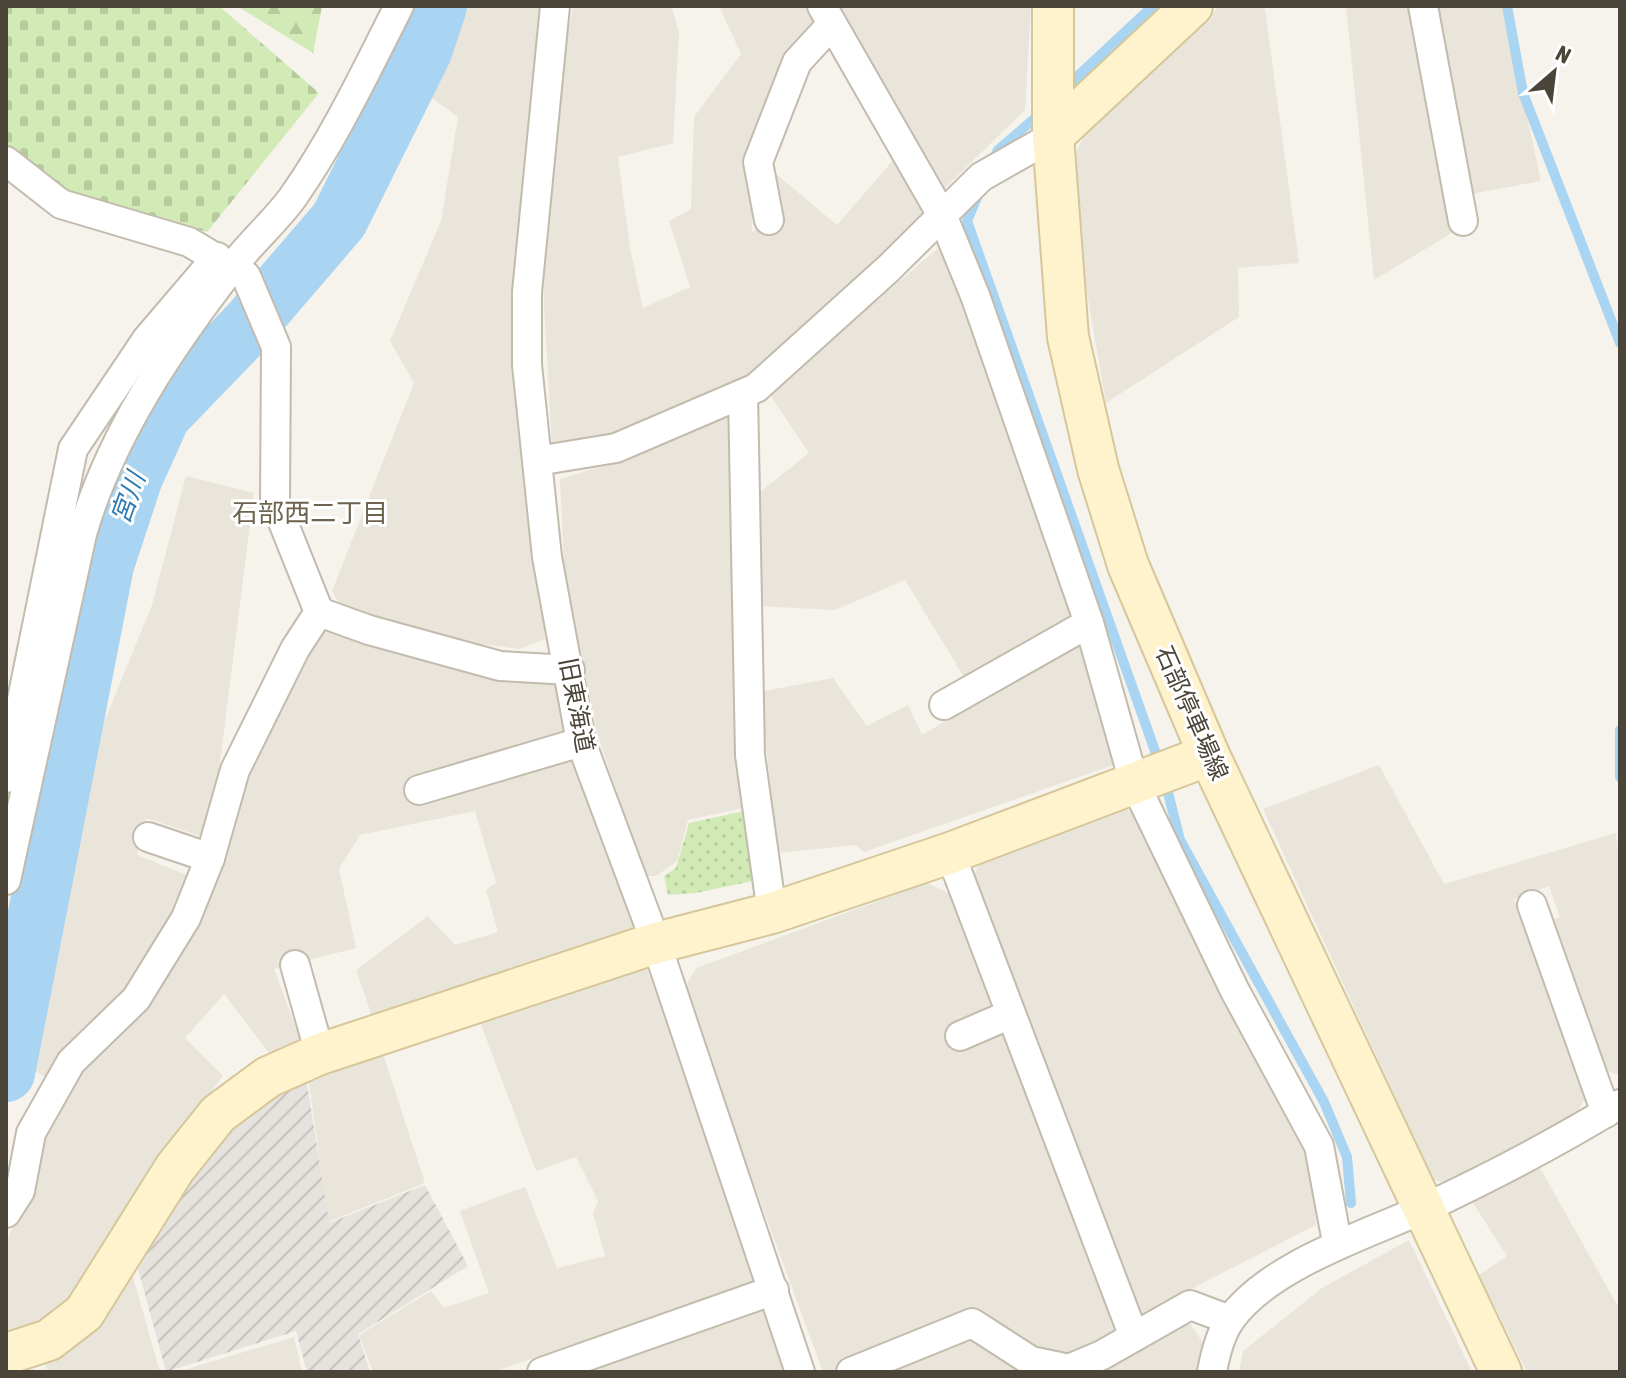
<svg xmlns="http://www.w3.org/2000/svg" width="1626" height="1378" font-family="'Asap Condensed','Noto Sans JP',sans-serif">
<defs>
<pattern id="industrial-furrows" width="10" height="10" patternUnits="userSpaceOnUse" patternTransform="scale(2)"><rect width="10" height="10" fill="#e6e2dd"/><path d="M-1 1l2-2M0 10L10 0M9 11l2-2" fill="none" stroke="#c7c3be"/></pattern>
<pattern id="green-dots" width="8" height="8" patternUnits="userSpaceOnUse" patternTransform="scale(2)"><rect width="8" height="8" fill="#d2eab5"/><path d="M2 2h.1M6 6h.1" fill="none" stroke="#b6ca9c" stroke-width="1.8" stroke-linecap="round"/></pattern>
<pattern id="forest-firs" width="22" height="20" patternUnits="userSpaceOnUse" patternTransform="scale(2)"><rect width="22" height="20" fill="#d2eab5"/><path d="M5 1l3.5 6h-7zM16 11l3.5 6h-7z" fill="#b6ca9c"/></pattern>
<pattern id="cemetery-stones" width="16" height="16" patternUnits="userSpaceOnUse" patternTransform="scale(2)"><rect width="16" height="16" fill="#d2eab5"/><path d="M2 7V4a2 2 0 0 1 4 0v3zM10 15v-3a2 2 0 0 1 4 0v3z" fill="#b6ca9c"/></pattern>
</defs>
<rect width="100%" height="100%" fill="#f6f3ec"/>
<g fill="#eae5da">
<path d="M463 6H549L522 239 545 639 520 649 449 640 340 605 332 591 414 383 390 341 441 221 458 117 426 94Z"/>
<path d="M573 6H671L679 32 673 143 618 157 630 248 643 308 690 287 669 221 691 209 694 117 741 54 719 6H813L821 20 752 150V232L779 215 776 174 837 225 894 159 929 207 748 383 610 442 552 448 541 252 557 91Z"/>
<path d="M836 6H1031L1025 110 944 189Z"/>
<path d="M1220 6H1258L1265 9 1299 263 1238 268 1239 317 1106 403 1077 235 1074 157 1087 129Z"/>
<path d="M1346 6H1415L1457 230 1374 280Z"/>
<path d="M1430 6H1503L1541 181 1466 195Z"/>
<path d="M944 243 1076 613 964 677 905 580 835 610 756 606 755 496 809 453 769 393Z"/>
<path d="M731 414 743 808 688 820 677 861 656 876H645L592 718 564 563 560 479 635 456Z"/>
<path d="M186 476 254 493 219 770 206 838 146 818 137 855 187 875 155 958 76 1039 47 1078 31 1068 89 759 152 605Z"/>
<path d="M322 622 553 675 570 737 408 780 417 806 575 758 636 934 373 1019 356 970 428 916 455 945 498 932 486 890 496 883 475 811 360 835 339 869 356 948 274 969 303 1047 269 1053 224 994 185 1038 223 1076 146 1175 98 1264 47 1327 6 1339V1243L33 1181 44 1137 77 1074 131 1020 184 950 228 852 244 790 283 700Z"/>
<path d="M1083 640 1122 762 864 852 855 845 778 853 760 692 833 678 867 726 908 705 922 735Z"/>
<path d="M1379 765 1444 884 1616 833 1620 869V1075L1605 1070 1550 921 1560 917 1549 886 1514 899 1589 1090 1574 1118 1453 1187 1433 1179 1263 809Z"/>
<path d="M1112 807 1133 811 1311 1147 1316 1225 1191 1289 1144 1322 972 880 980 862Z"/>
<path d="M927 883 951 894 1001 1011 945 1031 957 1049 1005 1031 1125 1327 1075 1361 1033 1354 968 1317 842 1372H823L683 991 696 968Z"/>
<path d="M647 968 761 1280 493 1372H373L359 1335 431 1291 444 1308 489 1293 460 1211 525 1187 557 1268 605 1256 593 1213 598 1201 576 1157 536 1171 480 1022Z"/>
<path d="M382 1051 425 1183 328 1222 309 1083Z"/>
<path d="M1539 1166 1620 1310V1372H1527L1479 1275 1507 1256 1473 1203Z"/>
<path d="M1409 1240 1472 1372H1239L1243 1351 1322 1288Z"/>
<path d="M133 1277 160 1372H48L44 1359 98 1324Z"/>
<path d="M767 1305 788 1372H574Z"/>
<path d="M1188 1321 1207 1349 1197 1372H1092Z"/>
<path d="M294 1336 302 1372H177L294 1337Z"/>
<path d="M970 1339 1023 1372H887Z"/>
</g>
<path fill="url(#industrial-furrows)" d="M306 1077 329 1223 425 1185 468 1266 358 1334 370 1372H307L296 1331 166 1372 138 1269 220 1130 264 1098Z"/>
<path fill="url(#green-dots)" d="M748 810 757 880 696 893 668 895 664 876 676 868 689 823Z"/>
<path fill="url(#forest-firs)" d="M237 6H322L313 53Z"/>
<path fill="url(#cemetery-stones)" d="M6 6H219L319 93 207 232 65 191 6 148Z"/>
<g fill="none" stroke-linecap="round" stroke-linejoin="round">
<g stroke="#a9d4f2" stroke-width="10">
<path d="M1507 6 1523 93 1620 343"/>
<path d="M1063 90 1153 6"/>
<path d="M992 164 998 150 1041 113"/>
<path d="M979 193 967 221 1160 765"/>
<path d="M1620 730V777"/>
<path d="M1165 781 1180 840 1324 1102 1347 1157 1351 1203"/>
</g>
<path stroke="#a9d4f2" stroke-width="58" d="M6 1073 105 565 134 477 162 415 249 325 339 220 423 51 438 6"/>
<defs>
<g id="street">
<path d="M555 6 527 292V365L547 557 581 742 656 943 800 1372"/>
<path d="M822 6 943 217 976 298 1089 623 1134 782 1234 989 1319 1146 1337 1242"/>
<path d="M1423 6 1463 221"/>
<path d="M6 161 61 204 189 242 246 276 276 347 275 502 319 612 295 649 235 770 210 858 186 918 136 999 71 1062 31 1133 20 1191 6 1213"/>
<path d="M769 220 758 162 797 62 832 24"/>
<path d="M743 394 750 755 772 913"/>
<path d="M537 461 616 448 756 388 888 269 981 177 1053 136"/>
<path d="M319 612 369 630 500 666 570 670"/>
<path d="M944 705 1089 623"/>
<path d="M6 778 73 449 147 339 217 257"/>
<path d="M419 790 581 742"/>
<path d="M148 837 210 858"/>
<path d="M950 853 1134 1337"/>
<path d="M6 880 82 534C110 436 171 346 233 266 251 242 275 222 293 197 335 137 366 71 399 6"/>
<path d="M1532 905 1606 1113"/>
<path d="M295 965 320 1054"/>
<path d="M960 1036 1011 1014"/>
<path d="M542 1372 774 1290"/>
<path d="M851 1372 972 1323 1031 1361 1069 1369 1102 1355 1190 1305 1230 1320"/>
<path d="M1212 1372C1215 1355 1220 1335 1230 1320 1269 1265 1366 1235 1425 1208 1491 1177 1558 1142 1620 1104"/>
</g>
<g id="secondary">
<path d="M1053 6V136L1068 337 1098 469 1128 565 1209 755 1501 1372"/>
<path d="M1053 136 1192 6"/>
<path d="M6 1354 49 1340 84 1313 175 1168 218 1114 268 1077 320 1054 656 943 772 913 950 853 1209 755"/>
</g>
</defs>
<use href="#street" stroke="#c2bbae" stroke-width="32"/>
<use href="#secondary" stroke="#d6c79b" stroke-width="44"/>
<use href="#street" stroke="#fff" stroke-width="28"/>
<use href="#secondary" stroke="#fff3cd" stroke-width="40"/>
</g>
<g text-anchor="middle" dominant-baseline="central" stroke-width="6" stroke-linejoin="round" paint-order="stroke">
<g font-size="24" fill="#4b4439" stroke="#fff">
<text transform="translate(577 705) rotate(79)">旧東海道</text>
<text transform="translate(1192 713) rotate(66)">石部停車場線</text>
</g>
<g font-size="26" font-style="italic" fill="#2e7ab2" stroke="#fff">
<text transform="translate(128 498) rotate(-70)">宮川</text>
</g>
<g font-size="26" fill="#6e6250" stroke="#fff">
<text x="310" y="513">石部西二丁目</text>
</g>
</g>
<rect width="1626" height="1378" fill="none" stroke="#4b4439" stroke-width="16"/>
<g transform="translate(1554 72) rotate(28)" stroke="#ffffff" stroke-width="6" paint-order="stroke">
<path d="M0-6L14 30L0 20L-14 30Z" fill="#4b4439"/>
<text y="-12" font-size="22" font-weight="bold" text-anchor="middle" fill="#4b4439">N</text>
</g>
</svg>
